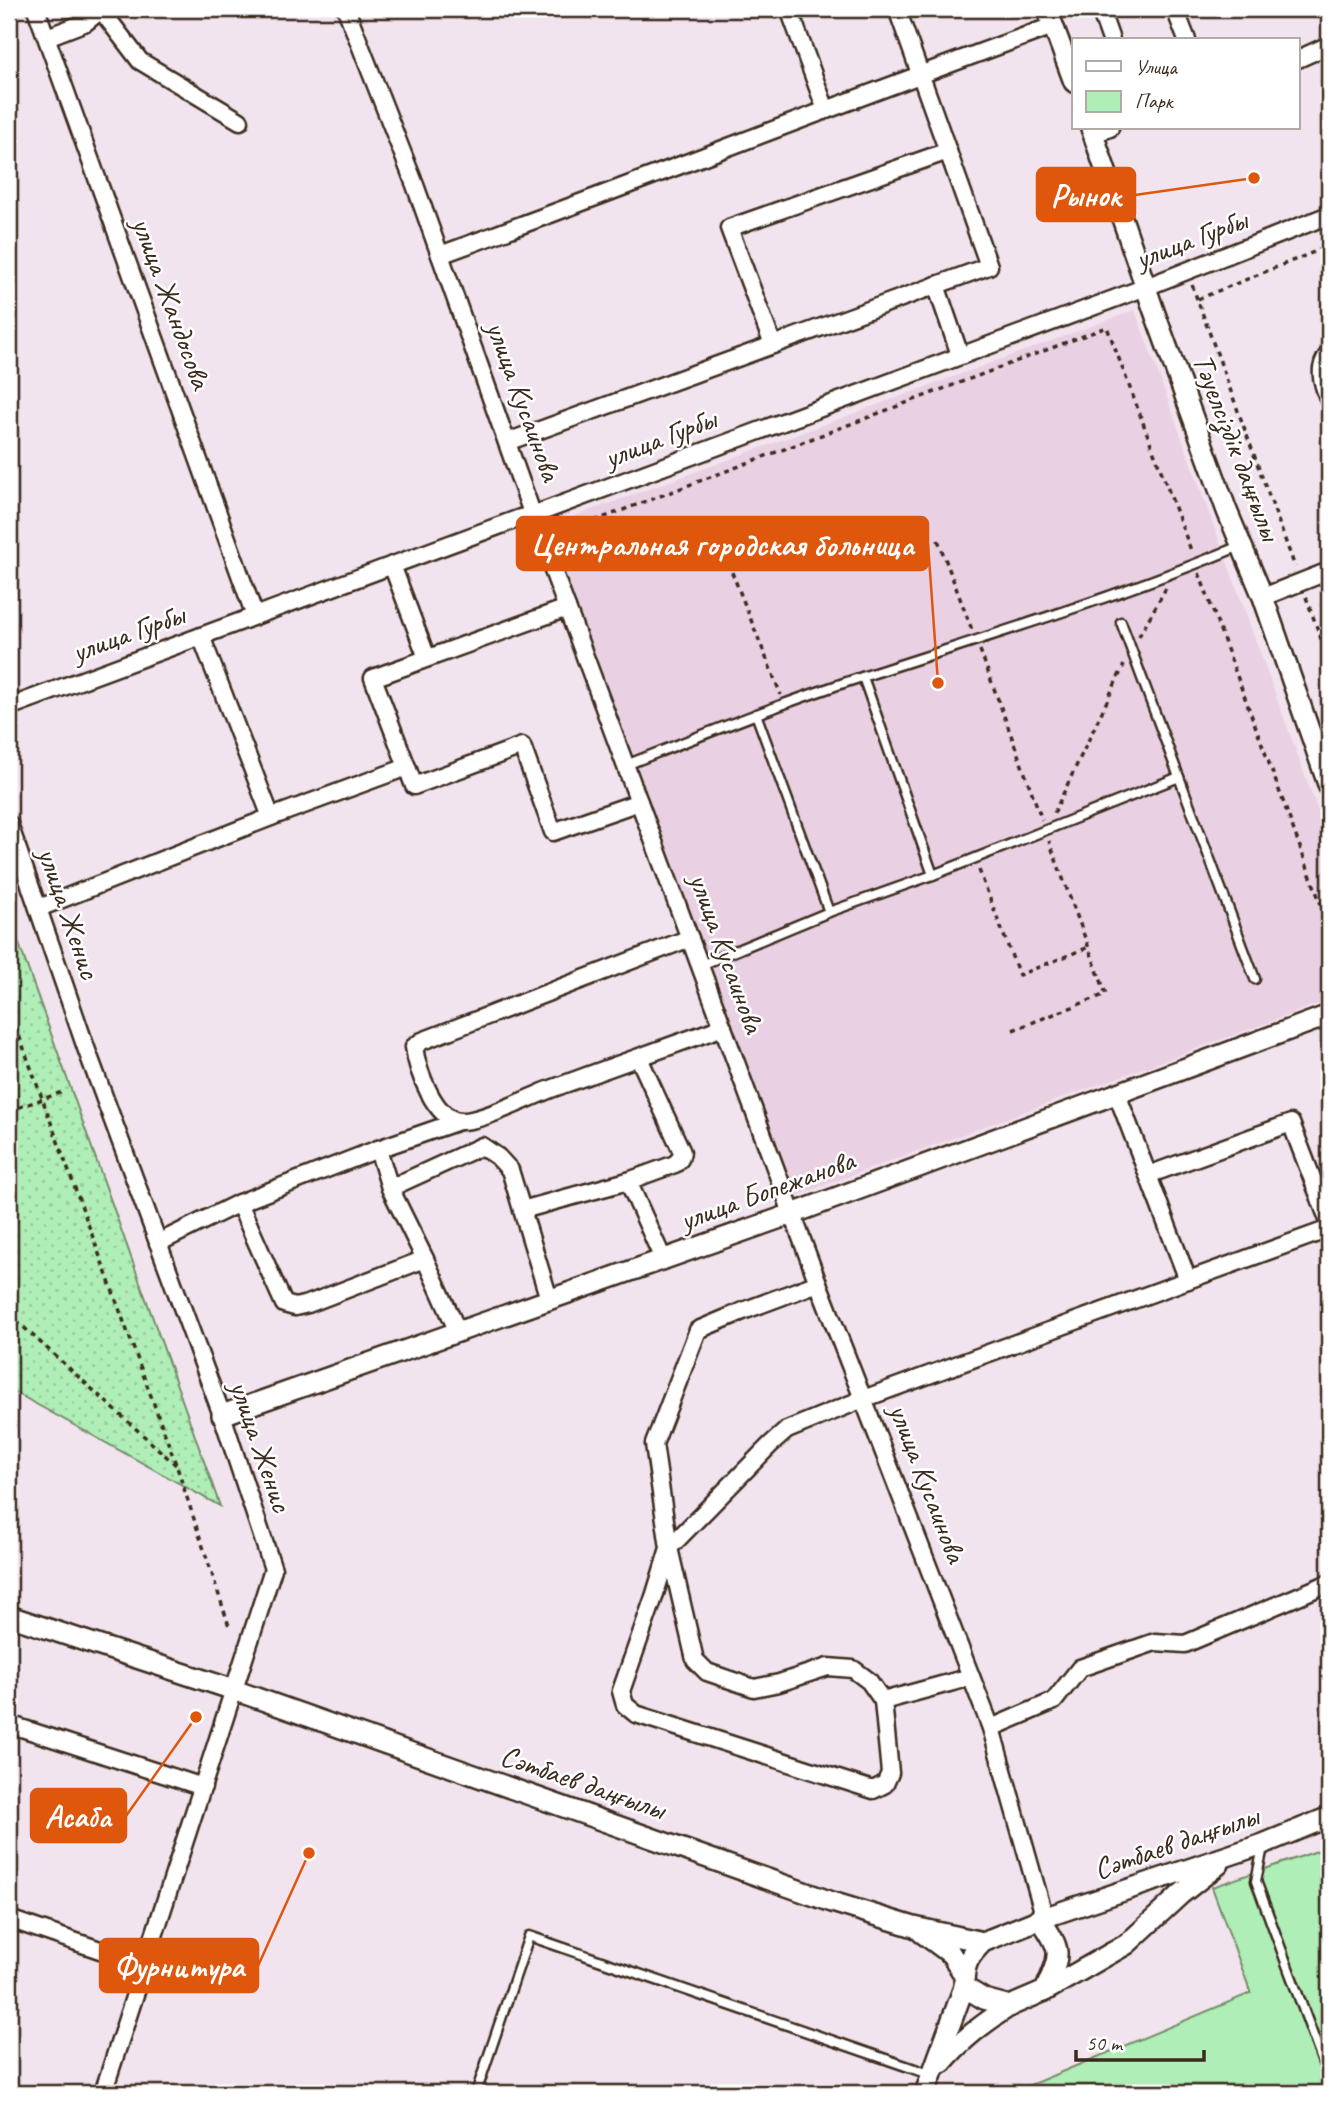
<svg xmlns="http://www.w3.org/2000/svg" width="1338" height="2102" font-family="Caveat,sans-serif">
<defs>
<pattern id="green-dots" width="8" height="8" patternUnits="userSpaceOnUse" patternTransform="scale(1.75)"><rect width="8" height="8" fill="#afeeb6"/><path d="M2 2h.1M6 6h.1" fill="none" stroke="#97cc9c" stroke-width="1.8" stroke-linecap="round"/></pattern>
</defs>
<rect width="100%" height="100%" fill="#f2e4ee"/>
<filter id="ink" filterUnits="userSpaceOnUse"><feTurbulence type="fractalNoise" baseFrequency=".0143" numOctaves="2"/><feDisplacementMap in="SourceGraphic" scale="14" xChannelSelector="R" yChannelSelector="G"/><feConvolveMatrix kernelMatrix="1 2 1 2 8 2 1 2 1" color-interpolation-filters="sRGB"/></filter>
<g filter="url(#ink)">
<path fill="#e9d1e3" d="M1135 310 1329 841V1000L793 1197 548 526Z"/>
<path fill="url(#green-dots)" stroke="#758c6a" stroke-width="2" d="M9 916 220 1506 9 1389Z"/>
<path fill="#afeeb6" stroke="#758c6a" stroke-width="2" d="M1329 1847V2093H1011L1251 1993 1212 1887Z"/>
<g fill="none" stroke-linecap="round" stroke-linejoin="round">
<defs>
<g id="service">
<path d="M1121 622 1179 777"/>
<path d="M756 714 829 912"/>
<path d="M626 765C705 734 784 702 865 676 991 635 1119 597 1242 545"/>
<path d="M933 875 1179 777 1255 979"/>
<path d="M701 965 829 912 933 875 863 677"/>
<path d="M1263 1847 1256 1881 1329 2079"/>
<path d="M476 2093 529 1936 932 2075"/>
</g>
<g id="minor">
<path d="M36 9 255 616"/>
<path d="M346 9 415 185 542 541 818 1283 991 1728 1042 1908 1040 1919"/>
<path d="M789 9 826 110"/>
<path d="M1100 9 1111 40"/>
<path d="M1175 9 1187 40"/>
<path d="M101 10 140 61 240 121"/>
<path d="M47 37 86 22 102 9"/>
<path d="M1298 59 1329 45"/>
<path d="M1093 134 1110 128"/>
<path d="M440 255C645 180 848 100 1053 26"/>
<path d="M936 285 960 355"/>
<path d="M773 345 729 228 948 151"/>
<path d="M1329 353C1316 369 1323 384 1329 401"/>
<path d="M507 442 989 266 897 9"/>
<path d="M392 565 427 658"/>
<path d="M1263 597 1329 571"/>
<path d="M9 707 520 518 533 515 1146 287 1329 215"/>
<path d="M407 767 373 678 567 608"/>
<path d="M271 817 407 767 414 786 522 746 553 832 639 802"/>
<path d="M9 824 86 1048 222 1415 273 1569 103 2093"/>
<path d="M39 908 271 817 201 636"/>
<path d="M690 938 422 1041 414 1047C417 1069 434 1119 460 1121 479 1123 530 1097 551 1089 608 1068 665 1048 723 1027"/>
<path d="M1148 1175 1291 1123 1329 1222"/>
<path d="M628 1181 663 1259"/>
<path d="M390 1188 482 1146 498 1157 510 1170 549 1299"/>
<path d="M239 1203 378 1149"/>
<path d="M522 1210 628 1181 675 1164 680 1159 682 1152 639 1058"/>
<path d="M158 1243 239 1203 284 1304 295 1307 308 1304 425 1259 458 1332"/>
<path d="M425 1259 390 1188 378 1149 459 1121"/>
<path d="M1188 1280 1329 1229"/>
<path d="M818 1283 743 1311 698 1330 654 1444 669 1548 654 1597 621 1691 625 1705 636 1714 873 1790 885 1784 890 1773 883 1701 971 1677"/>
<path d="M883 1701 869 1681 853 1669 828 1667 779 1683 754 1688 707 1672 695 1660 669 1548 770 1445 787 1430 863 1399 1188 1280 1117 1094"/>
<path d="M9 1724 203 1787"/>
<path d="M991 1728 1054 1701 1080 1668 1155 1642 1185 1644 1329 1583"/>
<path d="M9 1919 144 1965"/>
<path d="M9 2093H10"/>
</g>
<g id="tertiary">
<path d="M1047 9 1074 82"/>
<path d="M1091 128 1154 311 1227 511 1263 597 1329 787"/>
<path d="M222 1415 792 1214 1329 1015"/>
<path d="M9 1616 234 1690 832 1902 914 1927 983 1942 1040 1919C1064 1953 1060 1954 1045 1991L1010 2006 984 1999 964 1987C964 1965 967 1958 983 1942"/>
<path d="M1040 1919 1263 1844 1329 1817"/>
<path d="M921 1932 951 1954 964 1975"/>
<path d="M1045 1991 1127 1944 1181 1894 1219 1864"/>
<path d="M942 2063C962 2039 984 2023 1010 2006"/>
<path d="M925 2093 964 1987"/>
</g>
</defs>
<use href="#service" stroke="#3b2a1e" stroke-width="13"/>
<use href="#minor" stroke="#3b2a1e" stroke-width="21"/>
<use href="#tertiary" stroke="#3b2a1e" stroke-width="24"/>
<g stroke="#3b2a1e" stroke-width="3.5" stroke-dasharray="5 5" stroke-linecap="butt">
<path d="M1192 285 1295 567"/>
<path d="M1198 299 1329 246"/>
<path d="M557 535 1107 327 1192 553"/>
<path d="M938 540 972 630"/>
<path d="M623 569 717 535 781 695"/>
<path d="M1199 573 1329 926"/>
<path d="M1306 597 1329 661"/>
<path d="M1139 636 1166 588"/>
<path d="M980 650 1042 820"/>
<path d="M1054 813 1124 665"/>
<path d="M979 870 1019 975 1089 947"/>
<path d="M9 1008 177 1467 230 1629"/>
<path d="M1013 1030 1106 994 1049 841"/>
<path d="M9 1111 65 1091"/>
<path d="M9 1314 176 1465"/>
</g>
<use href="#service" stroke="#fff" stroke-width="8"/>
<use href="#minor" stroke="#fff" stroke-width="16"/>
<use href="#tertiary" stroke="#fff" stroke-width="19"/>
</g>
</g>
<g text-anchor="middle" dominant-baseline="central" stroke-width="5" stroke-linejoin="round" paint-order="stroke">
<g font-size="30" fill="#3b2a1e" stroke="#fff">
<text transform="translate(1191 239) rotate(-21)">улица Гурбы</text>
<text transform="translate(172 303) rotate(70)">улица Жандосова</text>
<text transform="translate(524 401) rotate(70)">улица Кусаинова</text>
<text transform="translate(660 438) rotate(-21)">улица Гурбы</text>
<text transform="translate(1237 447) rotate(69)">Тәуелсіздік даңғылы</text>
<text transform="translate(128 633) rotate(-20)">улица Гурбы</text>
<text transform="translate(69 913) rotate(71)">улица Женис</text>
<text transform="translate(727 953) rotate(70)">улица Кусаинова</text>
<text transform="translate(767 1190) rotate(-20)">улица Бопежанова</text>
<text transform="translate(261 1446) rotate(71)">улица Женис</text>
<text transform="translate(928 1483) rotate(69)">улица Кусаинова</text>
<text transform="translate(583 1782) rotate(19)">Сәтбаев даңғылы</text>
<text transform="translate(1176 1842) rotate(-19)">Сәтбаев даңғылы</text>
</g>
</g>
<path fill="none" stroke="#df570d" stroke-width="2.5" d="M1254 178L1135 195M938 683L928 544M196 1717L126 1816M309 1853L258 1966"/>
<g fill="#df570d" stroke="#fff" stroke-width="2.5">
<circle cx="1254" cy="178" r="7"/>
<circle cx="938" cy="683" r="7"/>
<circle cx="196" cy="1717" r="7"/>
<circle cx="309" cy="1853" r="7"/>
</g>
<g fill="#df570d" stroke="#df570d" stroke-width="2.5">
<rect x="1037" y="168" width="98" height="53" rx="7"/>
<rect x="517" y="517" width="411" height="53" rx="7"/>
<rect x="31" y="1789" width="95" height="53" rx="7"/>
<rect x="100" y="1939" width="158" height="53" rx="7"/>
</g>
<g font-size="32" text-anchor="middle" font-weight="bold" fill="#fff">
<text x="1086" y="206">Рынок</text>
<text x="722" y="555">Центральная городская больница</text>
<text x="78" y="1827">Асаба</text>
<text x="179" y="1977">Фурнитура</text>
</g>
<rect width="1338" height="2102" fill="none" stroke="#fff" stroke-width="35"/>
<rect x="18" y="18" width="1303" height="2067" fill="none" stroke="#3b2a1e" stroke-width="2.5" filter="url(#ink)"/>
<rect x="1072" y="38" width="228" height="91" fill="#ffffff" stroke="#b1aaa5" stroke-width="2"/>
<rect x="1086" y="61" width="35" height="10" fill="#ffffff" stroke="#b1aaa5" stroke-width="2"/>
<text x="1135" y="74" font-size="21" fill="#3b2a1e">Улица</text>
<rect x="1086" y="91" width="35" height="21" fill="#afeeb6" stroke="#b1aaa5" stroke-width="2"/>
<text x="1135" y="108" font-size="21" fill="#3b2a1e">Парк</text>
<path d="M1076 2050v10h128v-10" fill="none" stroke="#3b2a1e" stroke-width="3.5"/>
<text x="1086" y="2050" font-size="21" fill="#3b2a1e" stroke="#ffffff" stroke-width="5" paint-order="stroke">50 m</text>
</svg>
